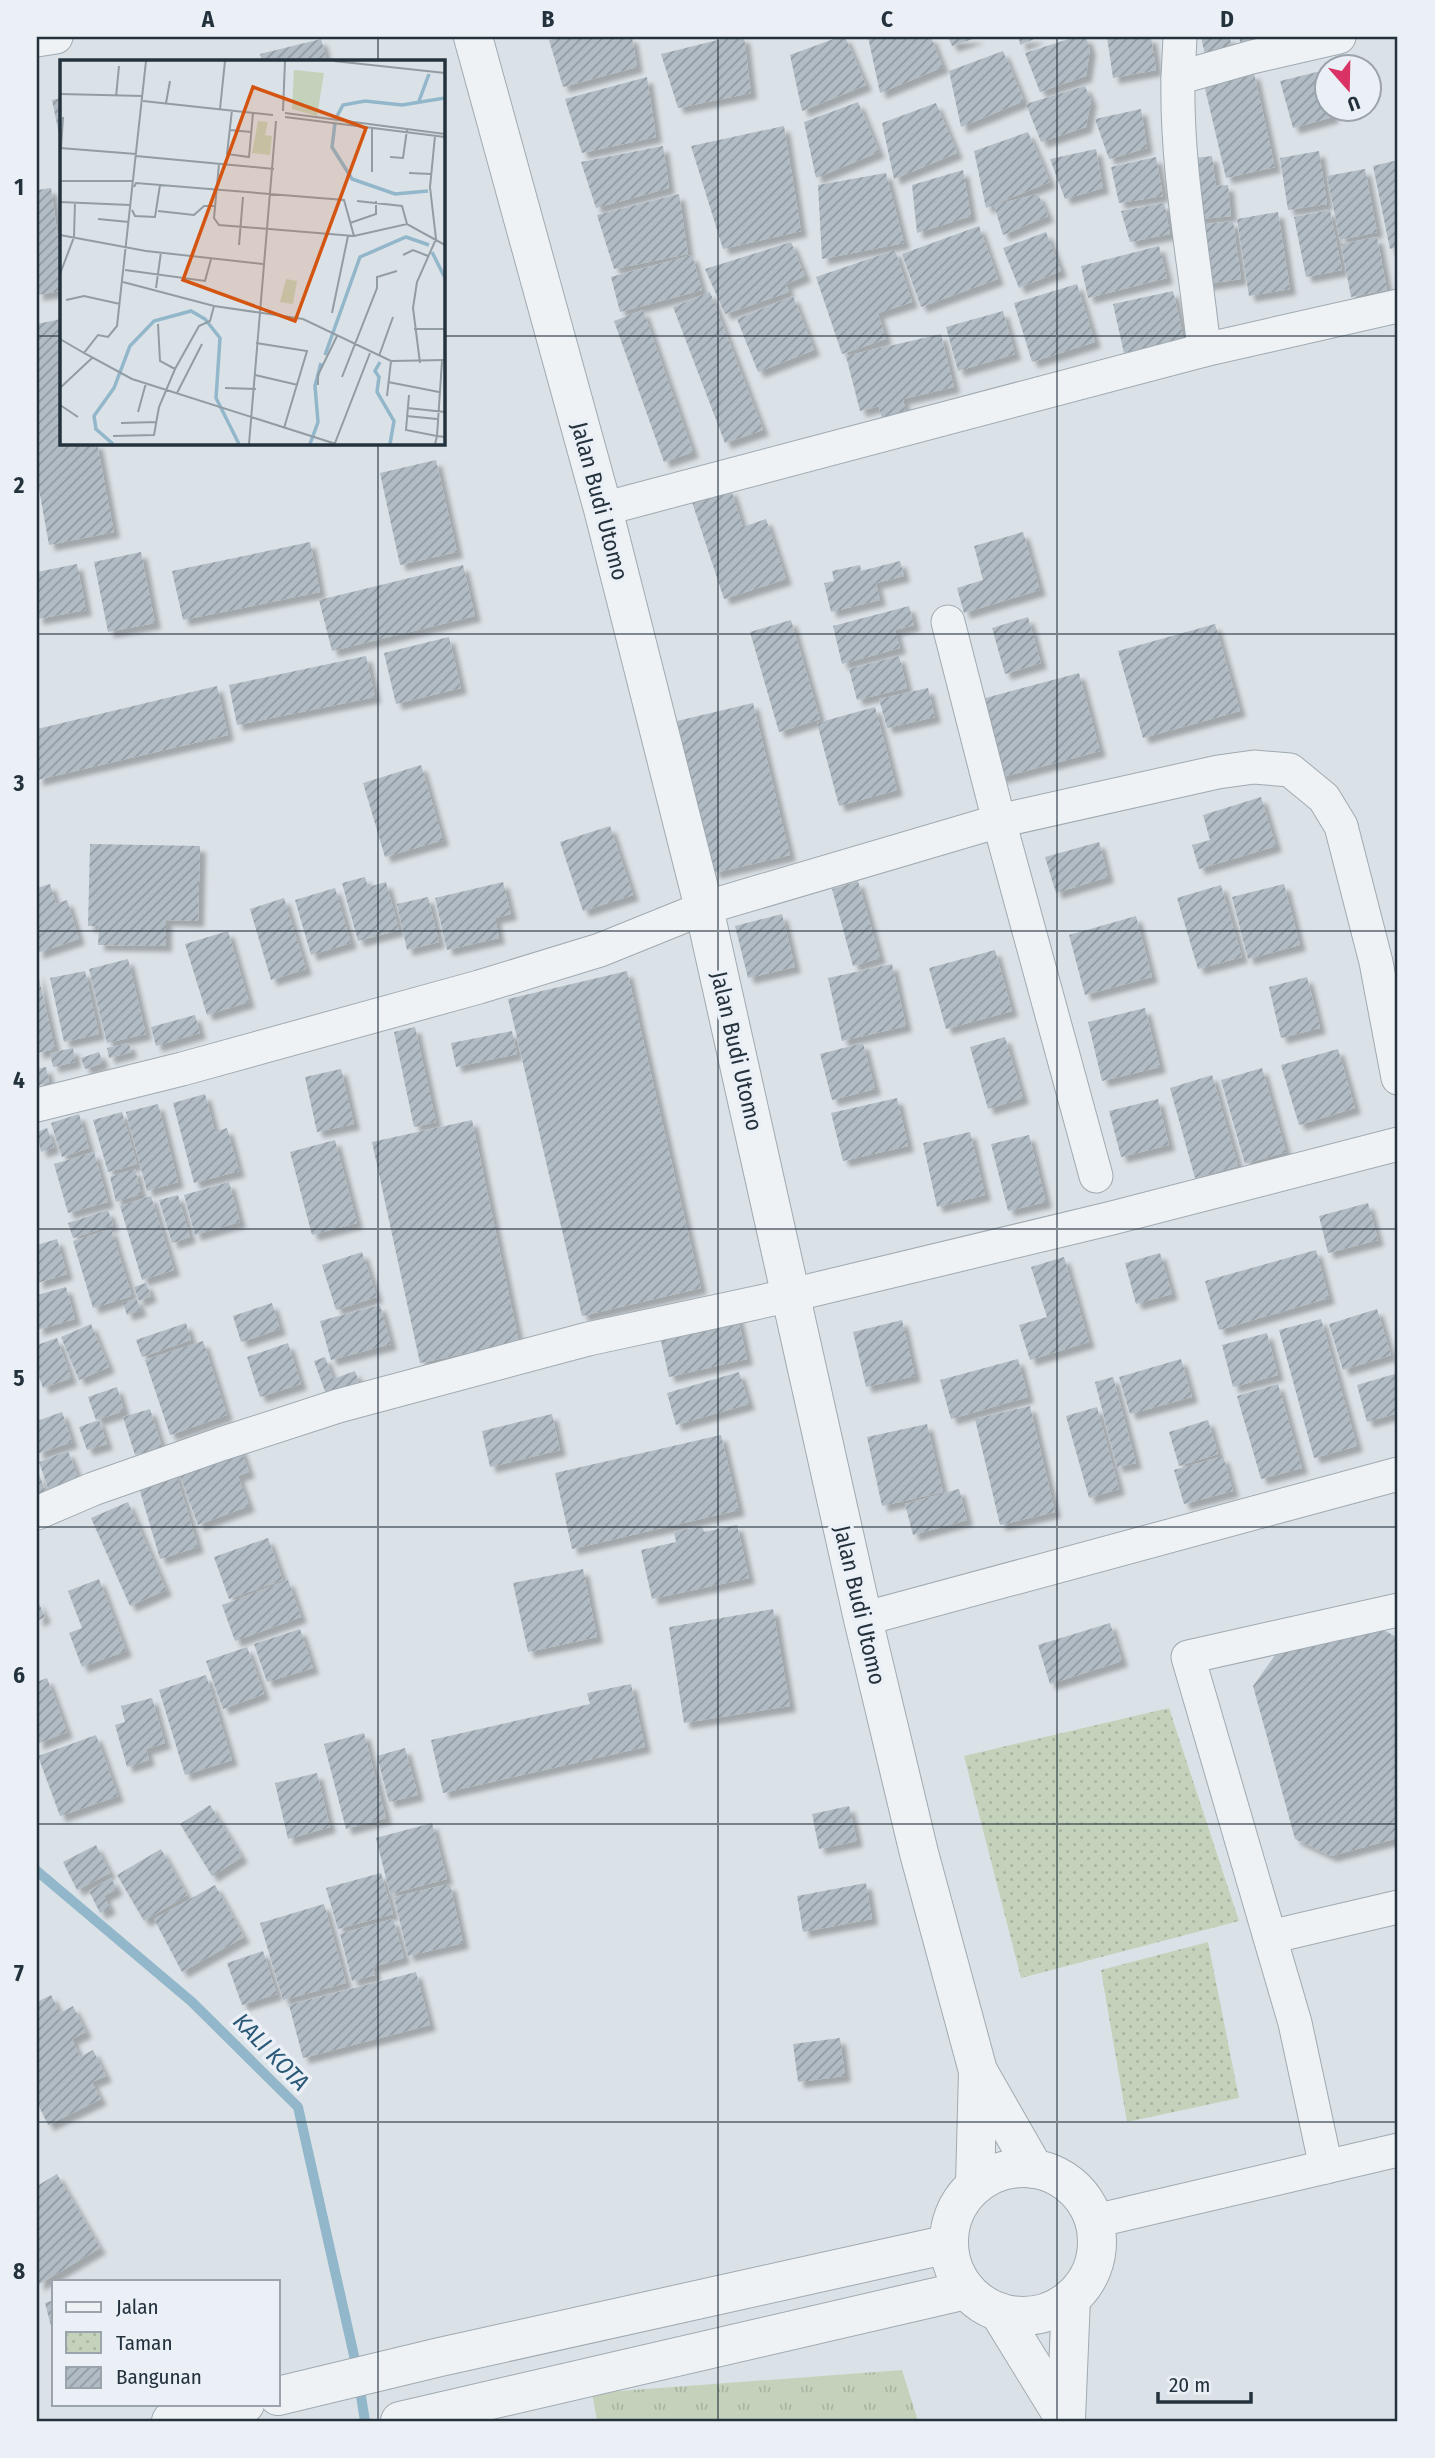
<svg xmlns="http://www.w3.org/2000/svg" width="1435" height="2458" font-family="'Fira Sans Condensed',sans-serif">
<defs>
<pattern id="grass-tufts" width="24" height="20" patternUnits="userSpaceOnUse" patternTransform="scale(1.75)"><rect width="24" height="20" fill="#c4d2bb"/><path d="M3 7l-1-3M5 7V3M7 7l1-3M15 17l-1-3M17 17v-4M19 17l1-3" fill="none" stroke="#a8b5a2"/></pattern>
<pattern id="park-dots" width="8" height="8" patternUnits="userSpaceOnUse" patternTransform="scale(1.75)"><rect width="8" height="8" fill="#c4d2bb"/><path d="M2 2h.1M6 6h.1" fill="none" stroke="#a8b5a2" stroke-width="1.8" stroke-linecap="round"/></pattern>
<pattern id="building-hatch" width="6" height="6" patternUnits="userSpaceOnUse" patternTransform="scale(1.75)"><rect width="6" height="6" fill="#b2bcc4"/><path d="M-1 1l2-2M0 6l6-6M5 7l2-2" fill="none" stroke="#9199a1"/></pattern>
<filter id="shadow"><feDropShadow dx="6" dy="6" stdDeviation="2" flood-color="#0004"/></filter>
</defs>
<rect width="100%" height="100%" fill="#dbe2e7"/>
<path fill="url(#grass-tufts)" d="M902 2370 918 2421H597L592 2393Z"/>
<g fill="url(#park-dots)">
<path d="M1169 1708 1239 1921 1021 1978 964 1756Z"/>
<path d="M1208 1942 1239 2098 1127 2122 1101 1970Z"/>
</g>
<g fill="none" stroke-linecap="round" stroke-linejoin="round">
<g stroke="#92b7cb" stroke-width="10">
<path d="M37 1871 192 2002 298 2107 357 2369"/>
<path d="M359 2384 365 2421"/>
</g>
</g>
<g fill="url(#building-hatch)" filter="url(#shadow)">
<path d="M566 37H632L637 67 563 87 549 40Z"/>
<path d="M730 37H744L751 93 678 108 661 54Z"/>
<path d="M839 37H845L866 85 802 111 790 55Z"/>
<path d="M868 37H931L943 67 880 93Z"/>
<path d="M948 37H979L952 46Z"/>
<path d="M1019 37H1039L1020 45Z"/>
<path d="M1075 37H1086L1090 49 1086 76 1040 92 1025 53Z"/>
<path d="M1107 37H1151L1156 70 1113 78Z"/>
<path d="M1201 37H1229L1234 50 1206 59Z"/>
<path d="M1239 37H1268L1242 51Z"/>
<path d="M321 39 327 61H262L260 54Z"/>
<path d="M1003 51 1024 101 961 127 949 71Z"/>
<path d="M1321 71 1326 93V108H1331L1333 117 1293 128 1280 81Z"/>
<path d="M1254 73 1275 167 1226 178 1204 84Z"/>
<path d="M647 77 656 137 582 153 565 99Z"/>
<path d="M1085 86 1091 100 1086 127 1041 142 1026 104Z"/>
<path d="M61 98V138L60 139 52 100Z"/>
<path d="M858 102 879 152 816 178 804 122Z"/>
<path d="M936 103 957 153 894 179 882 123Z"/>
<path d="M1141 109 1147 148 1109 159 1095 119Z"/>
<path d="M784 126 801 231 723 249 691 146Z"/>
<path d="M1028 132 1050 182 986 208 974 151Z"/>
<path d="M663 146 669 188 596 208 581 162Z"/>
<path d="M1096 149 1103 188 1065 199 1050 159Z"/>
<path d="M1319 151 1327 204 1288 210 1280 158Z"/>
<path d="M1212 156 1216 186 1228 185 1231 216 1193 220 1186 159Z"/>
<path d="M1156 157 1163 196 1119 203 1111 167Z"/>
<path d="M1398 160V247L1390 249 1373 166Z"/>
<path d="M1365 169 1377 232 1340 240 1327 176Z"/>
<path d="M963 170 971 216 917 233 912 185Z"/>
<path d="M886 173 904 243 822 259 818 185Z"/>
<path d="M51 188 61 258V291L37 295V190Z"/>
<path d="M679 194 688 254 614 269 597 215Z"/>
<path d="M1038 194 1048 216 1003 235 994 205Z"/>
<path d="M1164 203 1170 234 1130 242 1121 211Z"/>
<path d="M1330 210 1342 270 1306 277 1294 217Z"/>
<path d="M1278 212 1290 289 1249 296 1237 219Z"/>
<path d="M1233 221 1241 279 1201 285 1193 226Z"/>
<path d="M979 226 998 279 921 307 902 254Z"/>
<path d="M1046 232 1061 271 1019 288 1003 248Z"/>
<path d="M1377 237 1387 290 1351 297 1341 244Z"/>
<path d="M791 242 805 276 786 284 789 292 725 314 705 269Z"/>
<path d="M1159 246 1167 278 1088 298 1081 266Z"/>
<path d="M895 250 912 302 878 313 886 339 842 354 816 277Z"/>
<path d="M692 255 702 290 620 312 611 277Z"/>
<path d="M1077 284 1095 342 1032 362 1014 303Z"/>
<path d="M1173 291 1184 340 1124 353 1113 304Z"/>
<path d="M710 292 763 430 725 443 673 307Z"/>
<path d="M793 296 814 350 758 372 737 319Z"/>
<path d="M643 310 693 452 664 462 614 321Z"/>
<path d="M1003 311 1015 354 958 371 946 327Z"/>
<path d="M61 319V443H97L114 532 49 545 37 478V324Z"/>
<path d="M941 334 954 387 903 399 907 418 883 424 879 406 860 411 846 356Z"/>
<path d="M436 460 457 552 400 565 380 473Z"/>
<path d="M731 489 743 527 766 519 786 579 724 599 692 502Z"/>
<path d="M1023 532 1040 590 964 613 957 588 983 580 974 546Z"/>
<path d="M310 542 320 592 183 620 172 571Z"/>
<path d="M141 552 155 623 108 632 94 562Z"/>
<path d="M900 561 904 576 876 583 880 600 831 612 824 583 834 581 832 571 860 565 861 571Z"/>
<path d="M77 564 86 610 37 619V572Z"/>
<path d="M463 565 475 616 332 651 319 600Z"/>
<path d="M909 606 914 625 895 630 900 648 842 664 833 626Z"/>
<path d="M1028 617 1041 663 1005 674 992 628Z"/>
<path d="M791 620 820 719 779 732 750 632Z"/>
<path d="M1215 624 1240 711 1143 738 1118 651Z"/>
<path d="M449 637 461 688 396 704 384 653Z"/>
<path d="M366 656 375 697 237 725 229 685Z"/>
<path d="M899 656 907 688 857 700 849 669Z"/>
<path d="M1079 673 1100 751 999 778 978 700Z"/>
<path d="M217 686 228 735 37 780V729Z"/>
<path d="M928 688 935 717 887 728 879 699Z"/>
<path d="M753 703 790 855 714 873 677 721Z"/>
<path d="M875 707 897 790 839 806 817 723Z"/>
<path d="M421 765 443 840 385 857 363 783Z"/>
<path d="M1261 797 1276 846 1199 869 1192 845 1210 840 1203 815Z"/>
<path d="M610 826 633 895 583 911 560 842Z"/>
<path d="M1099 842 1108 877 1056 893 1045 857Z"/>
<path d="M90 844 200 846 198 921 166 920V946L98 945 99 926H88Z"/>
<path d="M365 877 368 887 386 882 399 930 358 941 342 883Z"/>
<path d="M858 881 880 958 853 966 832 889Z"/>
<path d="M503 882 511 914 495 918 499 938 447 950 435 898Z"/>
<path d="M50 884 56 904 67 900 79 939 37 953V888Z"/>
<path d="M1284 884 1300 945 1248 959 1232 897Z"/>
<path d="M1221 885 1242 957 1198 969 1177 898Z"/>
<path d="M335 888 351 943 311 955 295 900Z"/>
<path d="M428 897 439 942 407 950 397 904Z"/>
<path d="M284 898 306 969 271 980 250 909Z"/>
<path d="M782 914 795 967 748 978 735 926Z"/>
<path d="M1136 916 1152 977 1085 995 1069 935Z"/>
<path d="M228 931 249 1002 207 1015 185 944Z"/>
<path d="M995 950 1012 1011 946 1029 929 968Z"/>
<path d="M128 959 146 1034 107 1043 89 969Z"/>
<path d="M892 964 906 1026 842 1041 828 978Z"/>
<path d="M37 970 55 1049 37 1053Z"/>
<path d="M85 971 99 1034 64 1042 50 978Z"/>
<path d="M627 971 701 1288 582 1316 508 999Z"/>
<path d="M1307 977 1320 1028 1281 1038 1269 987Z"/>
<path d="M1145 1008 1160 1067 1102 1081 1088 1022Z"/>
<path d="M195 1015 200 1033 156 1046 151 1027Z"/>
<path d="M415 1027 436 1122 414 1127 394 1032Z"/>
<path d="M512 1031 517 1054 456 1067 451 1043Z"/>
<path d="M1005 1037 1023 1098 988 1109 970 1047Z"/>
<path d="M129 1043 131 1052 109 1058 107 1048Z"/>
<path d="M863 1043 875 1089 832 1100 820 1054Z"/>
<path d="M73 1048 75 1062 53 1067 50 1053Z"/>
<path d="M1338 1049 1355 1108 1299 1125 1281 1065Z"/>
<path d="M99 1052 103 1063 85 1069 81 1058Z"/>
<path d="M46 1067 49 1082 37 1086V1069Z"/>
<path d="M1262 1068 1286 1152 1245 1164 1221 1080Z"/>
<path d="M341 1069 354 1124 317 1132 305 1077Z"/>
<path d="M1212 1075 1238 1166 1195 1178 1170 1088Z"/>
<path d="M205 1094 215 1132 227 1128 239 1171 194 1183 173 1103Z"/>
<path d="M897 1098 908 1146 843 1161 831 1113Z"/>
<path d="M1158 1099 1169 1145 1121 1157 1109 1111Z"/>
<path d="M158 1104 178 1182 147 1191 126 1112Z"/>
<path d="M122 1112 137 1164 108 1172 93 1120Z"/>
<path d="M79 1114 89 1148 62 1157 51 1123Z"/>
<path d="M472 1120 519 1342 420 1363 372 1142Z"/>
<path d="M47 1128 54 1147 41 1152 37 1132Z"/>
<path d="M970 1132 985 1195 937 1207 923 1143Z"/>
<path d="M1029 1135 1046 1202 1008 1211 991 1144Z"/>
<path d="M335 1140 357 1223 312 1235 290 1152Z"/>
<path d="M94 1152 108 1202 68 1213 54 1164Z"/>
<path d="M135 1169 141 1194 116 1202 110 1177Z"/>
<path d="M229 1182 240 1222 195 1235 184 1195Z"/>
<path d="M178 1195 190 1237 172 1243 159 1200Z"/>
<path d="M151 1196 174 1270 142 1280 120 1206Z"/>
<path d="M1368 1203 1378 1240 1328 1253 1319 1216Z"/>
<path d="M108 1210 113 1225 73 1238 68 1223Z"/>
<path d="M111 1229 132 1296 93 1308 73 1241Z"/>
<path d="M57 1239 67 1274 37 1283V1245Z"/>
<path d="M1316 1250 1329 1298 1219 1330 1205 1281Z"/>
<path d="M362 1252 377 1297 336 1310 322 1265Z"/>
<path d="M1160 1253 1172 1294 1136 1304 1125 1263Z"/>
<path d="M1064 1257 1089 1342 1030 1360 1019 1325 1047 1317 1031 1267Z"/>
<path d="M146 1283 151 1296 139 1301 134 1287Z"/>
<path d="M66 1287 75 1319 37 1330V1295Z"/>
<path d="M136 1298 141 1310 127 1315 123 1303Z"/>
<path d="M272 1303 280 1329 241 1342 233 1316Z"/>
<path d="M380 1305 391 1344 331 1360 320 1321Z"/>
<path d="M1377 1309 1391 1355 1343 1370 1329 1324Z"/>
<path d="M737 1314 747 1359 669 1377 659 1332Z"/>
<path d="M1321 1319 1357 1446 1314 1458 1279 1330Z"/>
<path d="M902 1320 915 1376 866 1387 853 1332Z"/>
<path d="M186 1323 191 1340 142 1357 136 1340Z"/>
<path d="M91 1324 109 1367 79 1380 61 1337Z"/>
<path d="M1267 1333 1278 1375 1233 1387 1222 1345Z"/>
<path d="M57 1338 71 1378 43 1388 37 1371V1345Z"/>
<path d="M203 1341 227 1415 170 1435 145 1360Z"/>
<path d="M288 1343 301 1384 260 1397 247 1357Z"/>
<path d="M325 1357 333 1379 355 1371 360 1385 327 1397 314 1361Z"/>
<path d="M1018 1359 1028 1397 951 1419 940 1380Z"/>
<path d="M1181 1359 1192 1397 1130 1414 1119 1377Z"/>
<path d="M739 1372 749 1404 676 1425 667 1393Z"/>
<path d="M1398 1373V1413L1367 1422 1357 1385Z"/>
<path d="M1113 1377 1136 1463 1117 1467 1095 1382Z"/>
<path d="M1278 1384 1302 1468 1261 1479 1237 1396Z"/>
<path d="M117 1387 124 1411 96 1420 88 1397Z"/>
<path d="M1030 1406 1055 1512 1000 1525 975 1419Z"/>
<path d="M1097 1407 1119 1489 1089 1498 1066 1416Z"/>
<path d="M150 1409 162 1447 135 1455 123 1417Z"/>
<path d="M62 1412 72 1442 37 1454V1421Z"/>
<path d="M552 1414 560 1450 490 1467 482 1431Z"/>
<path d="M99 1420 107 1444 87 1450 79 1427Z"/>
<path d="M1208 1420 1218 1454 1179 1466 1169 1432Z"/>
<path d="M927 1424 943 1492 882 1506 867 1437Z"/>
<path d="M721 1435 739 1510 572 1549 555 1473Z"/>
<path d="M239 1445 249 1472 238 1476 249 1506 198 1525 177 1467Z"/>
<path d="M68 1451 80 1483 50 1494 39 1462Z"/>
<path d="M1223 1456 1233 1491 1184 1504 1174 1470Z"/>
<path d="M173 1464 198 1547 160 1559 135 1474Z"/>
<path d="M37 1469 48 1498 37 1502Z"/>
<path d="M959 1489 967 1520 913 1535 905 1504Z"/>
<path d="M128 1502 166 1590 130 1606 91 1518Z"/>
<path d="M737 1525 749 1578 652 1599 641 1550 676 1542 674 1532 702 1526 704 1532Z"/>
<path d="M268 1538 283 1580 229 1599 214 1557Z"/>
<path d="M583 1569 597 1637 528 1652 513 1583Z"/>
<path d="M99 1579 126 1651 82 1667 69 1633 82 1628 68 1591Z"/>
<path d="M288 1580 301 1617 235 1641 222 1605Z"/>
<path d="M37 1599 45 1617 37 1621Z"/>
<path d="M773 1609 790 1706 684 1723 669 1627Z"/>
<path d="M1110 1623 1122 1661 1050 1684 1038 1645Z"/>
<path d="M1376 1626 1398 1638V1838L1331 1856 1295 1839 1253 1686 1276 1654Z"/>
<path d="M300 1629 313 1668 267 1682 254 1644Z"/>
<path d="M247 1647 264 1694 223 1709 206 1661Z"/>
<path d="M206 1675 232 1760 185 1775 159 1690Z"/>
<path d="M47 1678 67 1732 37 1744V1682Z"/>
<path d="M631 1684 645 1747 443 1793 431 1740 590 1704 587 1693Z"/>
<path d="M152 1698 165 1743 146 1749 149 1760 127 1767 115 1725 125 1722 121 1706Z"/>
<path d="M364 1733 386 1818 346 1829 324 1744Z"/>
<path d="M96 1735 118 1796 60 1816 38 1756Z"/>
<path d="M405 1748 418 1795 389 1802 377 1756Z"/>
<path d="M317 1773 330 1827 288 1839 275 1783Z"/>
<path d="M210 1805 242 1857 212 1876 180 1824Z"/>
<path d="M849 1806 857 1841 819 1849 812 1814Z"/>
<path d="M432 1823 447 1879 390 1894 376 1838Z"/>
<path d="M96 1845 110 1873 77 1890 63 1862Z"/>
<path d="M161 1849 187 1895 144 1921 117 1875Z"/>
<path d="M381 1873 393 1914 338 1929 326 1888Z"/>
<path d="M111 1878 117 1889 104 1896 110 1908 100 1913 89 1891Z"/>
<path d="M866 1883 872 1919 803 1932 797 1896Z"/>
<path d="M450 1884 463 1943 408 1956 394 1897Z"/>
<path d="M215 1885 244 1937 182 1972 154 1919Z"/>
<path d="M324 1904 346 1983 283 2000 260 1923Z"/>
<path d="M393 1919 404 1958 373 1967 375 1975 352 1981 340 1934Z"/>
<path d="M263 1951 277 1994 242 2005 227 1963Z"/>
<path d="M416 1972 430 2025 303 2058 289 2005Z"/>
<path d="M51 1995 60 2013 73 2006 86 2032 72 2039 80 2057 93 2050 106 2076 92 2082 101 2099 48 2125 37 2102V2002Z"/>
<path d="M840 2038 845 2076 798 2082 793 2044Z"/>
<path d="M57 2174 100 2248 38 2285 37 2186Z"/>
<path d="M54 2300V2334H53L45 2303Z"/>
</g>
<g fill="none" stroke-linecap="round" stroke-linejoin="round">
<defs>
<g id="minor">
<path d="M37 40 56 37"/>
<path d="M1178 78 1180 37"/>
<path d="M1204 350C1195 259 1176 170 1178 78L1252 57 1339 37"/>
<path d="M603 509 1204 350 1398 306"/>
<path d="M948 622 999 821 1096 1176"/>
<path d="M37 1105 182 1069 479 987 600 950 704 908 999 821 1218 772 1254 767 1290 770 1324 798 1341 826 1376 962 1398 1078"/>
<path d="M37 1513 93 1489 221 1444 338 1406 588 1339 792 1295 1112 1218 1398 1144"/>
<path d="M863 1619 1398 1474"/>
<path d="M1270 1937 1398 1907"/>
<path d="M1326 2167 1295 2023 1188 1657 1398 1610"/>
<path d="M1095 2221 1398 2150"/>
</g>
<g id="tertiary">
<path d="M473 37 603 509 704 908 863 1619 919 1853 978 2071 1034 2169"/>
<circle cx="1023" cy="2242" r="74"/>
<path d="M975 2185 978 2071"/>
<path d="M999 2312 1066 2421"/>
<path d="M278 2396 440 2357 949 2244"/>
<path d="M1066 2419 1071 2298"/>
<path d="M171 2421 245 2404"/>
<path d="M400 2421 966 2290"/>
</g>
</defs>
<use href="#minor" stroke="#a0aab1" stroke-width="35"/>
<use href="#tertiary" stroke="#a0aab1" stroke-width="40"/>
<use href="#minor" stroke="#eef2f5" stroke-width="33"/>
<use href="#tertiary" stroke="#eef2f5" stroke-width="38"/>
</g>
<path fill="none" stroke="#24323e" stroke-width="2" stroke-opacity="0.55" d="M378 37V61M718 37V2421M1057 37V2421M37 336H61M443 336H1398M378 443V2421M37 634H1398M37 931H1398M37 1229H1398M37 1527H1398M37 1824H1398M37 2122H1398"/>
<g text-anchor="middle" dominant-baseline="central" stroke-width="7" stroke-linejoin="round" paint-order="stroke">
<g font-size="23" fill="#24323e" stroke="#eaf0f5">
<text transform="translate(600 501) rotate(75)">Jalan Budi Utomo</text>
<text transform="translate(737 1051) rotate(77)">Jalan Budi Utomo</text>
<text transform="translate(860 1605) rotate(77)">Jalan Budi Utomo</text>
</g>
<g font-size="24" font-style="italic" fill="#2a5876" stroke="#eaf0f5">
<text transform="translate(271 2052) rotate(46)">KALI KOTA</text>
</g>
</g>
<g transform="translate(60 60)">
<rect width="385" height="385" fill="#dbe2e7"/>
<path d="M234 10 264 13 257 56 232 49Z" fill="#c4d2bb"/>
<path d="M198 61 208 62 205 75 197 74 212 76 210 95 192 93Z" fill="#c4d2bb"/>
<path d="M226 219 237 221 233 244 220 242Z" fill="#c4d2bb"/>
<path fill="none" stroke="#92b7cb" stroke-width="3.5" d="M359 41 369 14M276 58 283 45 305 41 342 45 385 38M275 63 272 87 292 119 335 134 368 131M372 192 385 218M265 295 300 197 346 177 369 185M320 302 315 311 319 317 317 332 334 361 330 384M53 384 36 369 34 356 54 328 70 286 94 261 131 251 145 259 160 278 156 338 179 384M250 384 258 362 255 326 261 303"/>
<path fill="none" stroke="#929ca3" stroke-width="2" d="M86 1 57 266 48 277 38 275 24 293 72 319 276 384M274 1 385 13M0 34 83 36M56 37 59 6M83 41 213 55M106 43 110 21M160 49 165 1M172 50 167 94 189 97 193 53M223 51 225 1M225 53 385 74M225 57 385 77M170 70 191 72M0 88 76 94M1 88 3 57M76 96 214 109M330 97 343 98 347 70M159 104 154 158 159 165 294 176 347 164 385 185M312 112V68M349 113 371 114M0 121H73M74 127 76 123 284 140 294 176M297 141 342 146 347 164M0 142 70 145M72 150 75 156 95 157 100 125M98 151 134 155 144 146H155M38 159 69 162M290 163 316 154V141M0 175 86 191 203 204M179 185 183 137M343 195 353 190 368 196M65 210 145 221 151 199M0 214 14 177 15 142M63 222 154 246 243 259 331 301 385 300M96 228 101 192M6 240 24 236 60 244M272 253 288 176M98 264 100 301 115 309M354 269H385M0 279 24 293M196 283 247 291 224 368M319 296 333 257M382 301 377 376 385 377M360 303 353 248 357 222 376 179 370 127 375 76M195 315 238 325M282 317 317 228V217L337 211M328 322 379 332M258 325V315L277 276M0 328 32 298M165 328 196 329M117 333 142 284M349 335 346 370 377 376 375 384M327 336 331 301M0 345 18 357M347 348 385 352M78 352 86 323M346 356 377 359M61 363 97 362M53 376 94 375 99 347 115 309 139 266 150 261 154 246M275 383 310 293M189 384 216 61"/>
<path fill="#d45511" fill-opacity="0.15" stroke="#d45511" stroke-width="3.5" d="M193 27 306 68 235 261 123 220Z"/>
<rect width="385" height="385" fill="none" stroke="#24323e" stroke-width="3.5"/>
</g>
<rect width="1435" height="2458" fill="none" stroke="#eaf0f5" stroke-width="77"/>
<rect x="52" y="2280" width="228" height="126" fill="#eaf0f5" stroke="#9ba4ac" stroke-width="2"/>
<rect x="66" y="2302" width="35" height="10" fill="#eef2f5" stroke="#9ba4ac" stroke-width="2"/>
<text x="116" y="2314" font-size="21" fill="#24323e">Jalan</text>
<rect x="66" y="2332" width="35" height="21" fill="url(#park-dots)" stroke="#9ba4ac" stroke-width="2"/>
<text x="116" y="2350" font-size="21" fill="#24323e">Taman</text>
<rect x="66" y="2367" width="35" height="21" fill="url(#building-hatch)" stroke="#9ba4ac" stroke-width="2"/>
<text x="116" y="2384" font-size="21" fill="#24323e">Bangunan</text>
<g transform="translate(1348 88) rotate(160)"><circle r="33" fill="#eaf0f5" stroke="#9ba4ac" stroke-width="2"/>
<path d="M0-5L12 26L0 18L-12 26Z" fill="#da3265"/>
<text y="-10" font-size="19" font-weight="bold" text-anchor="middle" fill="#24323e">U</text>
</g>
<path d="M1158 2392v10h93v-10" fill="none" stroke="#24323e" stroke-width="3.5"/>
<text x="1169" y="2392" font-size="21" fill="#24323e" stroke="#eaf0f5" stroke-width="5" paint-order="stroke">20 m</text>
<rect x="38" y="38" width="1358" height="2382" fill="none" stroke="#24323e" stroke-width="2.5"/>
<g font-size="23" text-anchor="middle" font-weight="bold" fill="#24323e">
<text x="208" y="27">A</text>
<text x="548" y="27">B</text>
<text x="887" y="27">C</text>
<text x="1227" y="27">D</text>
<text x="19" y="195">1</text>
<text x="19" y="493">2</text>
<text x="19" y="791">3</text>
<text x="19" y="1088">4</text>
<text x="19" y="1386">5</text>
<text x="19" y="1683">6</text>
<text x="19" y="1981">7</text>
<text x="19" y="2279">8</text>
</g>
</svg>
